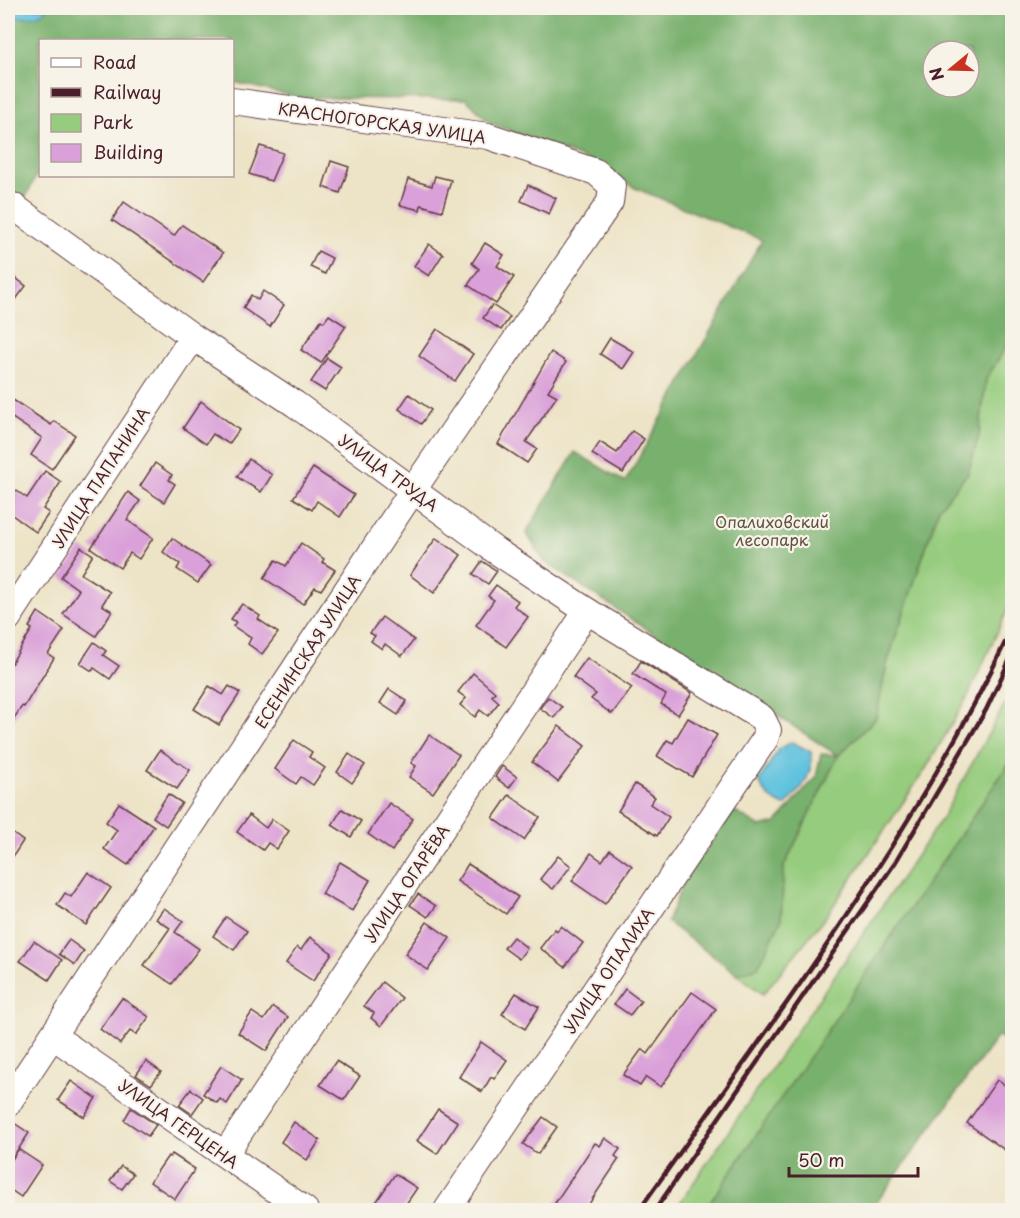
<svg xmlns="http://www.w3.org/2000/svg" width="1020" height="1218" font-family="'Playpen Sans',sans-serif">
<rect width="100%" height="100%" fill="#f7f3e8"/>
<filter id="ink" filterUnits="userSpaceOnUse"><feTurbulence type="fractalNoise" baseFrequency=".0167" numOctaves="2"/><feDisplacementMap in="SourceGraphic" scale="12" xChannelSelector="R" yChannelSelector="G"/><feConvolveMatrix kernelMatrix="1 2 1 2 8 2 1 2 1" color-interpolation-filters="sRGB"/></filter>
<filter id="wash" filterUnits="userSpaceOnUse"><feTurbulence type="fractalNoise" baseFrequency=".008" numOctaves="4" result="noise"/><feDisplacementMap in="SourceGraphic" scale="24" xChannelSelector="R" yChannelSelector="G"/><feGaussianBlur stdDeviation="1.35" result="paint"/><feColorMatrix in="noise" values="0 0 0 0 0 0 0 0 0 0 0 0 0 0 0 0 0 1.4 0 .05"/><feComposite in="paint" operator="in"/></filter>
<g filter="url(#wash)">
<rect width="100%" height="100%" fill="#ede4c7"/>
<g fill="#96cc7e" stroke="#707654" stroke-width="1.5">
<path d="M1012 337V600L967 698 925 770 827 915 763 994 737 974 758 967 781 920 784 866 838 756 876 718 887 663 939 508 968 473 979 435 986 379Z"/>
<path d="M1012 691V759L1001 779 705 1210H675L942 818Z"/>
</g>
<g fill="#78b06d" stroke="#61684c" stroke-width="1.5" fill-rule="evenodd">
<path d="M8 8H12L13 17 43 13 49 8H1012V337L986 379 979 435 968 473 939 508 887 663 876 718 838 756 784 866 781 920 758 967 737 974 667 922 687 874 734 811 760 827 776 823 816 777 821 754 837 755 545 562 526 533 575 452 625 482 762 240 635 188 603 166 490 123 466 99 300 98 233 82 232 40H40V168L25 199 8 207ZM933 51H969V87H933Z"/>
<path d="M1012 759V1042L998 1036 871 1210H705Z"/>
</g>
<g fill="#5fc2de" stroke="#547084" stroke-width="1.5">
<path d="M12 8H49C38 18 27 18 13 17Z"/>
<path d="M792 742 811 752C814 775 801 790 785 806 771 800 763 794 759 780L779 749Z"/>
</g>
<g id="blocks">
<g fill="#daa0d9">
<path d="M260 146 283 153 271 181 249 174Z"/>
<path d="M331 161 349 167 340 193 323 187Z"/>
<path d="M435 176 451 180 442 211 421 205 420 210 400 205 408 179 432 186Z"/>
<path d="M528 185 556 198 549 214 521 201Z"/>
<path d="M124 202 174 236 182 225 223 253 203 282 112 220Z"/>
<path d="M485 243 504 255 497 266 514 277 496 304 468 285 479 269 472 263Z"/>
<path d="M429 244 443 254 429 276 414 266Z"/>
<path d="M318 251 332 258 325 274 310 267Z"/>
<path d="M8 272 26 286 8 310Z"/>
<path d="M263 291 284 305 270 327 243 308 251 295 258 300Z"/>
<path d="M492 305 510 317 501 330 483 318Z"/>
<path d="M329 315 346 326 321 363 301 350 321 320 324 322Z"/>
<path d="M437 329 473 354 455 381 419 356Z"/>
<path d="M610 338 634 352 623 369 600 354Z"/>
<path d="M551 352 566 362 548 391 557 396 526 442 537 449 527 463 498 444Z"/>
<path d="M327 358 341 367 325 391 311 382Z"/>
<path d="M409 394 431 410 421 424 399 409Z"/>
<path d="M13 400 51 425 54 421 75 435 52 469 31 455 42 438 8 415V409Z"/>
<path d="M201 401 239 430 229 444 213 434 206 444 183 428Z"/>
<path d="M632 431 644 439 623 473 592 454 600 442 617 453Z"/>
<path d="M249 459 272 475 261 492 237 477Z"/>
<path d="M155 463 172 475 169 480 175 484 164 502 140 486Z"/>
<path d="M313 468 354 495 340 517 317 501 312 510 293 498Z"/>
<path d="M45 471 61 482 43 509 49 513 36 532 8 512V499L14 489 27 498Z"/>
<path d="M128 492 140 501 127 520 153 538 139 559 130 553 120 568 91 548Z"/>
<path d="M172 538 211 565 198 583 177 569 180 564 163 552Z"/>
<path d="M436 538 461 555 434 593 410 575Z"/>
<path d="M301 543 324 559 322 562 335 570 321 590 315 587 303 604 264 578 276 560 286 566Z"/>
<path d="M81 547 93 555 81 574 110 592 102 605 112 611 96 636 63 614 79 590 61 577Z"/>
<path d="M482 561 497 571 488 584 473 574Z"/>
<path d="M496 585 518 601 514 606 528 617 506 647 476 625 494 600 488 596Z"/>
<path d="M242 604 260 616 258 619 278 633 262 654 248 644 251 638 233 626 236 622 231 619Z"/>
<path d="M38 612 64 630 48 654 54 658 24 707 22 706 8 728V669L32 629 29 627Z"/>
<path d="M382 617 414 640 402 656 385 644 382 649 371 641 375 636 370 633Z"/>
<path d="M94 642 106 651 103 655 119 666 110 679 94 668 92 671 80 663Z"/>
<path d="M587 658 632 688 612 714 591 699 596 694 573 677Z"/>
<path d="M641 661 692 693 678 715 661 704 666 695 633 674Z"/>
<path d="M473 673 495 692 492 696 499 702 488 716 480 710 475 717 460 705 466 698 458 692Z"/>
<path d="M209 686 223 695 229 686 240 693 219 725 194 709Z"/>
<path d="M389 689 407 701 398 715 380 703Z"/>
<path d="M548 697 562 707 554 718 540 708Z"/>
<path d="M688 718 717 735 692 777 657 756 667 740 673 743Z"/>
<path d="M559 726 585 746 558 782 532 762Z"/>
<path d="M429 735 459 755 433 793 409 777 416 766 411 763Z"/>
<path d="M294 740 312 752 309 757 325 768 313 785 301 777 296 784 275 769Z"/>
<path d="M160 750 190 770 177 789 147 770Z"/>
<path d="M349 754 365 765 352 783 337 772Z"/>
<path d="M502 766 517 777 509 788 495 777Z"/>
<path d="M635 784 655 797 650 804 669 817 657 836 618 811Z"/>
<path d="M168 794 182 803 166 826 153 817Z"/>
<path d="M509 795 540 817 524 840 493 818Z"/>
<path d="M119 803 154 826 128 865 104 849 117 830 106 822Z"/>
<path d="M389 803 413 819 392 851 368 834Z"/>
<path d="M342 809 361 821 351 837 332 825Z"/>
<path d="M249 815 266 828 272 819 289 831 277 849 268 843 263 850 237 832Z"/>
<path d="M8 830 23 841 8 864Z"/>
<path d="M610 850 632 866 605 904 572 881 591 853 602 861Z"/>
<path d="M558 856 571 866 553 889 540 879Z"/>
<path d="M340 862 370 880 352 911 322 894Z"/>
<path d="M468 864 518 897 506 914 457 881Z"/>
<path d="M88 872 111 888 86 925 57 905 65 893 71 897Z"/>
<path d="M418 894 436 906 428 917 410 905Z"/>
<path d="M164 908 183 921 175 932 199 949 172 984 144 965 170 928 156 919Z"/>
<path d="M226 917 247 931 234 950 213 936Z"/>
<path d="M427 922 450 938 428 970 405 954Z"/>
<path d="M561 926 583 943 565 967 540 948 555 929 557 931Z"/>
<path d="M310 937 332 953 313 981 286 963 297 947 301 950Z"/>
<path d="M513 937 527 948 519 959 504 948Z"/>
<path d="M69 940 84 951 75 965 59 954Z"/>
<path d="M34 941 62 960 49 980 20 961Z"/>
<path d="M382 982 402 998 381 1026 371 1018 374 1013 364 1006Z"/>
<path d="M625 989 641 1001 630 1015 614 1004Z"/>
<path d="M692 992 716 1009 661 1087 646 1077 640 1086 623 1075 642 1049 648 1054Z"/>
<path d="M516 993 539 1007 525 1029 502 1014Z"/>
<path d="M122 998 149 1017 136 1035 130 1031 120 1044 100 1029Z"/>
<path d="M273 1007 288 1017 266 1051 238 1033 252 1012 264 1020Z"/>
<path d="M481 1042 507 1060 494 1079 491 1077 482 1092 459 1077Z"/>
<path d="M146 1061 161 1072 151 1085 136 1075Z"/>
<path d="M336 1061 360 1076 344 1100 320 1085Z"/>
<path d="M221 1066 242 1080 227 1104 220 1099 217 1103 203 1094Z"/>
<path d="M997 1080 1012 1090V1155L967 1123Z"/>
<path d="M71 1081 96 1098 84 1117 58 1100Z"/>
<path d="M191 1089 203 1098 192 1114 179 1105Z"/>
<path d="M131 1108 156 1125 148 1136 124 1120Z"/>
<path d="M438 1109 458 1122 437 1154 417 1141Z"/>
<path d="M543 1117 557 1127 538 1154 523 1144Z"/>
<path d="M8 1119 29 1133 8 1165Z"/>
<path d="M294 1122 320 1140 307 1160 281 1142Z"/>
<path d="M605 1138 620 1149 615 1156 619 1159 585 1210H566L555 1203 595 1143 600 1146Z"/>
<path d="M18 1149 42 1165 21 1197 8 1188V1166Z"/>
<path d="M172 1154 195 1169 175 1199 150 1182 168 1156 170 1157Z"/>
<path d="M121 1166 133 1174 122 1189 110 1181Z"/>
<path d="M395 1174 417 1188 402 1210H371Z"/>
</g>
</g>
</g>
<g filter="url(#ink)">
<use href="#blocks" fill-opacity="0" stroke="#623d42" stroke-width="1.5"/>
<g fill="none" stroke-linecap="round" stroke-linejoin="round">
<defs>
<g id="minor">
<path d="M13 206 193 337 295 404 496 551 587 611 762 718 768 730 765 739 447 1210"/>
<path d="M8 618 193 337"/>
<path d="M53 1036 305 1210"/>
<path d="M8 1103 413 490 610 202 612 186 596 172 488 136 232 101"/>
<path d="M225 1154 587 611"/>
</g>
</defs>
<use href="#minor" stroke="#623d42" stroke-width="28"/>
<use href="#minor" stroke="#fff" stroke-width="26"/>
<g stroke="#4a1f2b" stroke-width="4.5">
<path d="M639 1210C772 1022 915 837 1012 628"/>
<path d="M655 1210 895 863 986 710 1012 655"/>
</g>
</g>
</g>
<g text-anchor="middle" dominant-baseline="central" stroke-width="4.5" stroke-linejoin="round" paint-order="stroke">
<g font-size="16" fill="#4a1f2b" stroke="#f7f3e8">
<text transform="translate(382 122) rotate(8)">КРАСНОГОРСКАЯ УЛИЦА</text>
<text transform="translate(389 472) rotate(36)">УЛИЦА ТРУДА</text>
<text transform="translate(100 477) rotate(-57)">УЛИЦА ПАПАНИНА</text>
<text transform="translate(307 651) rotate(-57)">ЕСЕНИНСКАЯ УЛИЦА</text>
<text transform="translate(406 883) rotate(-56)">УЛИЦА ОГАРЁВА</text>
<text transform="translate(608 970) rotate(-56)">УЛИЦА ОПАЛИХА</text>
<text transform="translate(179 1123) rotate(35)">УЛИЦА ГЕРЦЕНА</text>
</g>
<g font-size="16" fill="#615344" stroke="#f7f3e8">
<text x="772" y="521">Опалиховский<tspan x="772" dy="18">лесопарк</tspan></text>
</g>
</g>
<rect width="1020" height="1218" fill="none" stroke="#f7f3e8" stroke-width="30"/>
<rect x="39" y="39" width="195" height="138" fill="#f7f3e8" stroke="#b29e9c" stroke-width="1.5"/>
<rect x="51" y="58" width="30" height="9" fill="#ffffff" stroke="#b29e9c" stroke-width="1.5"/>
<text x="93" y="69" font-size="18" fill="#4a1f2b">Road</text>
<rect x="51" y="88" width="30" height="9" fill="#4a1f2b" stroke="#b29e9c" stroke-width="1.5"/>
<text x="93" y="99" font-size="18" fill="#4a1f2b">Railway</text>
<rect x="51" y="114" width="30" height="18" fill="#96cc7e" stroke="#b29e9c" stroke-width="1.5"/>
<text x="93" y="129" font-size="18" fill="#4a1f2b">Park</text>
<rect x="51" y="144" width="30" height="18" fill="#daa0d9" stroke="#b29e9c" stroke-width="1.5"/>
<text x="93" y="159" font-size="18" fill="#4a1f2b">Building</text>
<g transform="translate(951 69) rotate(251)"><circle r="28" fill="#f7f3e8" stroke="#b29e9c" stroke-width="1.5"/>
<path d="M0-4.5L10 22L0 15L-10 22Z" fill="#c8321e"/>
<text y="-9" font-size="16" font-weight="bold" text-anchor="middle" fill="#4a1f2b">N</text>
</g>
<path d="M789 1167v9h129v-9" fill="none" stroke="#4a1f2b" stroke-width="3"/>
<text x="798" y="1167" font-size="18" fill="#4a1f2b" stroke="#f7f3e8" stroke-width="4.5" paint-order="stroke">50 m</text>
</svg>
